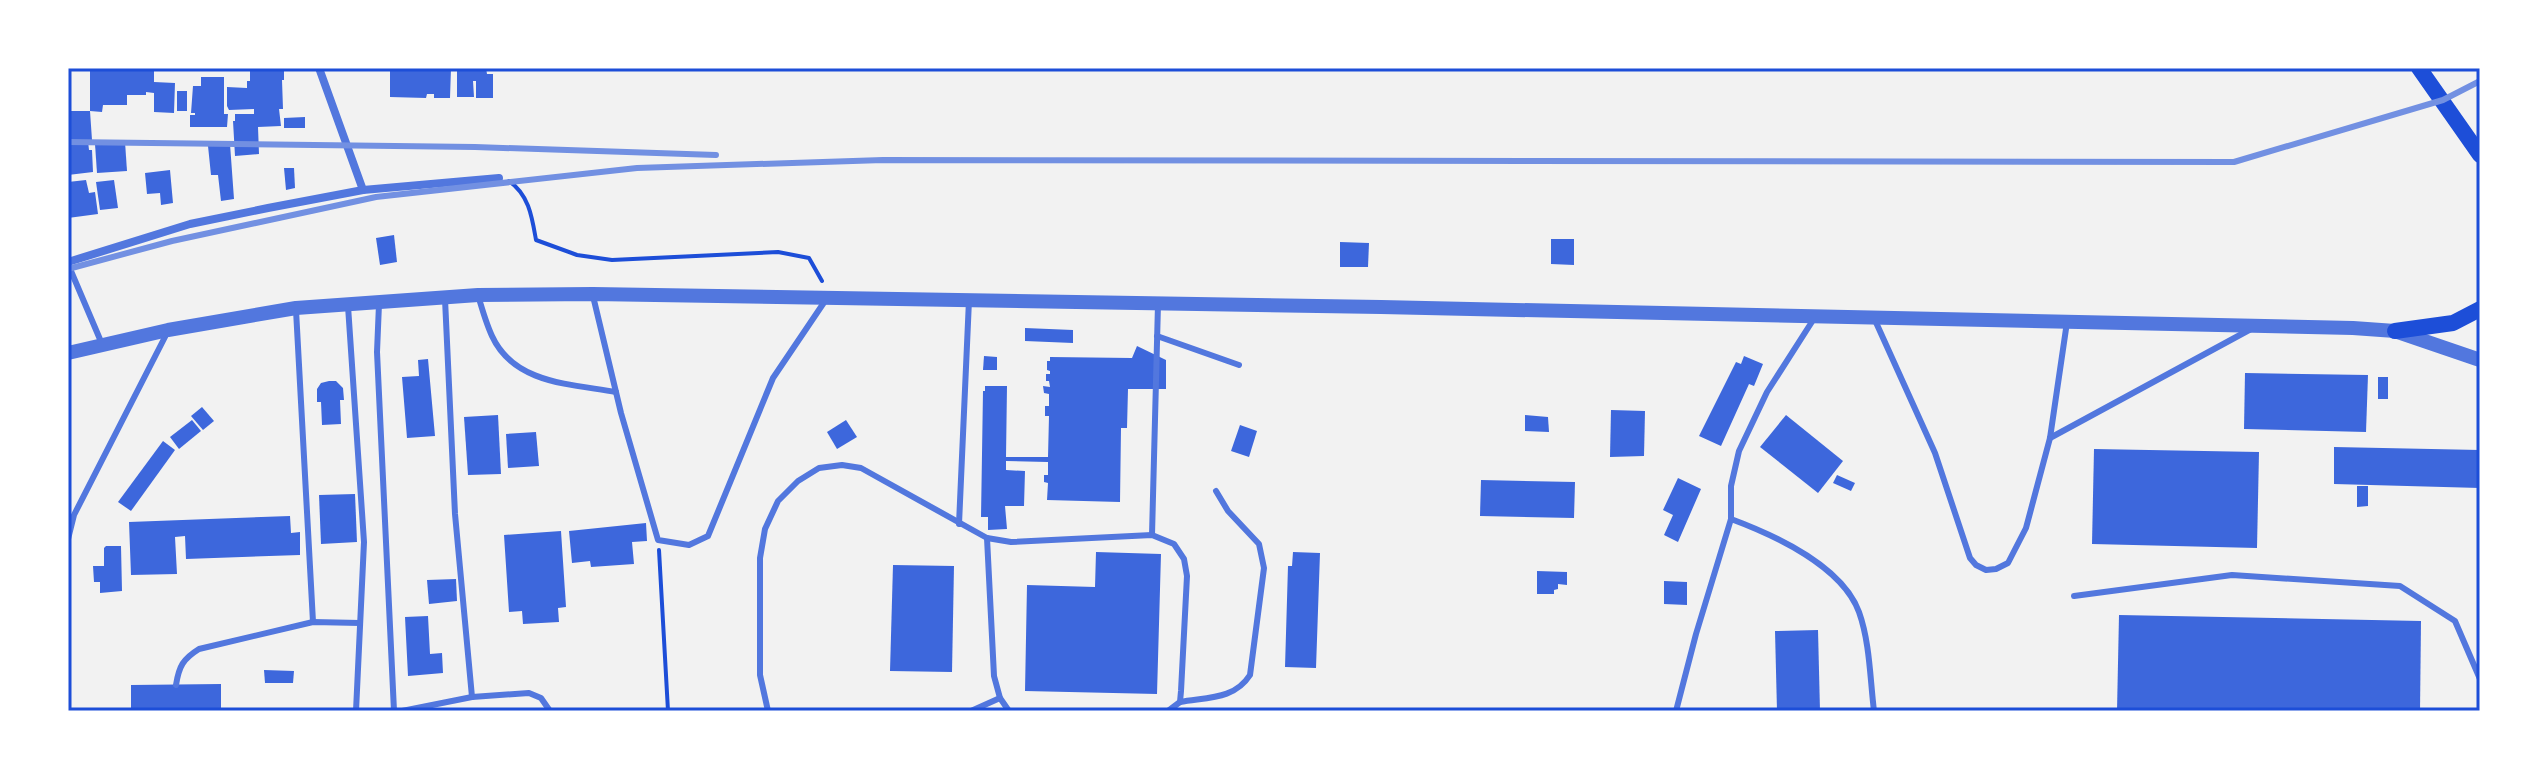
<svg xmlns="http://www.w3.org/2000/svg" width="2548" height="779" font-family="'Public Sans',sans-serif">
<rect width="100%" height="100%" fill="#f2f2f2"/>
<g fill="#3d67dc">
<path d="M90 68 154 70V82L175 83 174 113 154 112V93L146 92V95H127V105H103L102 112 90 111 92 140 88 141 89 150H92L93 172 68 175V111H90Z"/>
<path d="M390 68H451L450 98H434V94H427L426 98 390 97Z"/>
<path d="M457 68H486L487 74H493V98H476V81H473L474 97H457Z"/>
<path d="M269 69V71H284V80H282L283 109H279L281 126 258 127 259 154 235 156 233 121H235V114H254V109L229 110 227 106V87L247 88V81H250V70Z"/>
<path d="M201 77H224V114H228L227 127H190V115H195V113H191L193 86H201Z"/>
<rect x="177" y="91" width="10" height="20"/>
<path d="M305 117V128H284V118Z"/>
<path d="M125 142 127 171 97 173 95 144Z"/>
<path d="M230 144 234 199 221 201 218 175H211L208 146Z"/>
<path d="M284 168H294L295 188 286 190Z"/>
<path d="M170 170 173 203 161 205 160 193 147 194 145 173Z"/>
<path d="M86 180 89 193 95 192 98 214 68 218V182Z"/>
<path d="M114 180 118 208 100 210 96 182Z"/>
<path d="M394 235 397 262 380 265 376 238Z"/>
<path d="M1551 239H1574V265L1551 264Z"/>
<path d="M1340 242 1369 243 1368 267H1340Z"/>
<path d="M1025 328 1073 330V343L1025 341Z"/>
<path d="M1137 346 1166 360V389H1128L1127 428H1121L1120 502 1047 500 1048 483 1044 482V475H1048V462L1006 461V470L1025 471 1024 506H1005L1007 529 988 530V517H981L983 391H985V386H1007L1006 457H1048L1049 416H1045V406H1049V394L1044 393 1043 386 1050 387 1049 381H1046V374H1050V371L1047 370V361H1050V357L1132 358Z"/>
<path d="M984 356 997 357V370H983Z"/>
<path d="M1744 356 1763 364 1754 386 1749 384 1721 446 1699 436 1736 362 1741 364Z"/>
<path d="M428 359 435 436 407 438 402 377 419 376 418 360Z"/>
<path d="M2245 373 2368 375 2366 432 2244 429Z"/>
<rect x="2378" y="377" width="10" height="22"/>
<path d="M329 381H336L343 388 344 400H340L341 424 322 425 321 402H317V389L321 383Z"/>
<path d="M202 407 214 421 203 430 191 416Z"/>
<path d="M1611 410 1645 411 1644 456 1610 457Z"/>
<path d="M498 415 501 474 468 475 464 417Z"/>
<path d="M1525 415 1548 417 1549 432 1525 431Z"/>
<path d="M1786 415 1843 461 1818 493 1760 447Z"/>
<path d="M192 420 201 431 179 449 170 437Z"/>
<path d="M846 420 857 437 837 449 827 432Z"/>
<path d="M1240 425 1257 431 1249 457 1231 451Z"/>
<path d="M536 432 539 466 508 468 506 434Z"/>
<path d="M163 441 175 450 131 511 118 502Z"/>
<path d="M2334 447 2480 450V488L2334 484Z"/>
<path d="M2094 449 2259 452 2257 548 2092 544Z"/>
<path d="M1837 475 1855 483 1851 491 1833 483Z"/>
<path d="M1678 478 1701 489 1678 542 1664 535 1673 515 1663 510Z"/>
<path d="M1481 480 1575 482 1574 518 1480 516Z"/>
<path d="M2357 486H2368V506L2357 507Z"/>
<path d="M355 494 357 542 321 544 319 495Z"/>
<path d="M290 516 291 533 300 532V555L186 559 185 536 175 537 177 574 131 575 129 522Z"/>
<path d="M646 523 647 541 632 542 634 564 591 567 590 561 572 563 569 531Z"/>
<path d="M561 531 566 607 558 608 559 622 523 624 522 611 509 612 504 535Z"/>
<path d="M106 546H121L122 591 100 593V582H94L93 566H104V548Z"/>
<path d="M1096 552 1161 554 1157 694 1025 691 1027 585 1095 587Z"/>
<path d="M1293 552 1320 553 1316 668 1285 667 1288 566H1292Z"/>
<path d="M893 565 954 566 952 672 890 671Z"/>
<path d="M1537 571 1567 572V585L1558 584V589L1554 590V594H1537Z"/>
<path d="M456 579 457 601 429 604 427 580Z"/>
<path d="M1664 581 1687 582V605L1664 604Z"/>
<path d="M2119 615 2421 621 2420 711H2117Z"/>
<path d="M428 616 430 654 442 653 443 673 408 676 405 617Z"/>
<path d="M1818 630 1820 711H1777L1775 631Z"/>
<path d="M264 670 294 671 293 683H265Z"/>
<path d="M221 684V711H131V685Z"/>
</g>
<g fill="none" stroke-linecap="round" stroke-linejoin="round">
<g stroke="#1d4ed8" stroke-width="4">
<path d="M509 181C529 195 532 217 536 240L577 255 612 260 778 252 809 258 822 281"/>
<path d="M659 550 668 711"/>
</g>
<g stroke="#5277de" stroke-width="6">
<path d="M68 264 102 344"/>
<path d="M478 295C482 309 486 323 492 336 514 384 571 384 616 392"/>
<path d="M593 296 621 413 658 540 689 545 708 536 773 378 825 301"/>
<path d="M445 299 455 514 472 697"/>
<path d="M379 304 377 352 394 711"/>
<path d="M348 306 364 542 356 711"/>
<path d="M296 310 313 622"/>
<path d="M1874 318 1935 453 1970 558 1976 565 1986 570 1996 569 2008 563 2026 528 2050 438 2067 322"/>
<path d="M1157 336 1239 365"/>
<path d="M2050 438 2251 329"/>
<path d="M1731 519C1774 535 1842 566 1859 612 1870 643 1870 679 1874 711"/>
<path d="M959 524 969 300"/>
<path d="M1152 535 1158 304"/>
<path d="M987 538 994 676 1000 698 1009 711"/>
<path d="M68 539 74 515 167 333"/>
<path d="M2074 596 2232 575 2400 586 2455 621 2480 679"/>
<path d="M176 685C179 666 183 659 199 649L313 622 360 623"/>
<path d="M1180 702C1207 697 1234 700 1250 675L1264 568 1259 544 1228 511 1216 491"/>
<path d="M402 711 472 697 529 693 541 698 550 711"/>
<path d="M768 711 760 675V558L765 529 778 501 798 481 819 468 842 465 861 468 987 538 1011 542 1152 535 1174 544 1184 559 1187 576 1181 691 1180 702 1168 711"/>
<path d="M971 711 1000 698"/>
<path d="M1676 711 1696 634 1731 519V486L1739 451 1767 392 1815 317"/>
</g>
<g stroke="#5277de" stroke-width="8">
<path d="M319 68 363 190"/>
<path d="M68 262 190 224 268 208 363 190 499 178"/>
</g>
<path stroke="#5277de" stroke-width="14" d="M68 353 168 330 296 308 478 295 593 294 1381 307 2353 328 2395 331 2480 360"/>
<g stroke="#1d4ed8" stroke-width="16">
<path d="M2419 68 2480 155"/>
<path d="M2395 331 2453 323 2480 309"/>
</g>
<g stroke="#7290e2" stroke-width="6">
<path d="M68 142 475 147 716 155"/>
<path d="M68 269 172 241 376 197 637 168 883 160 2234 162 2443 100 2480 81"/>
</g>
</g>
<rect width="2548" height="779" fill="none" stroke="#ffffff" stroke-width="140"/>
<rect x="70" y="70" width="2408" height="639" fill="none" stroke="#1d4ed8" stroke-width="3"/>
</svg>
